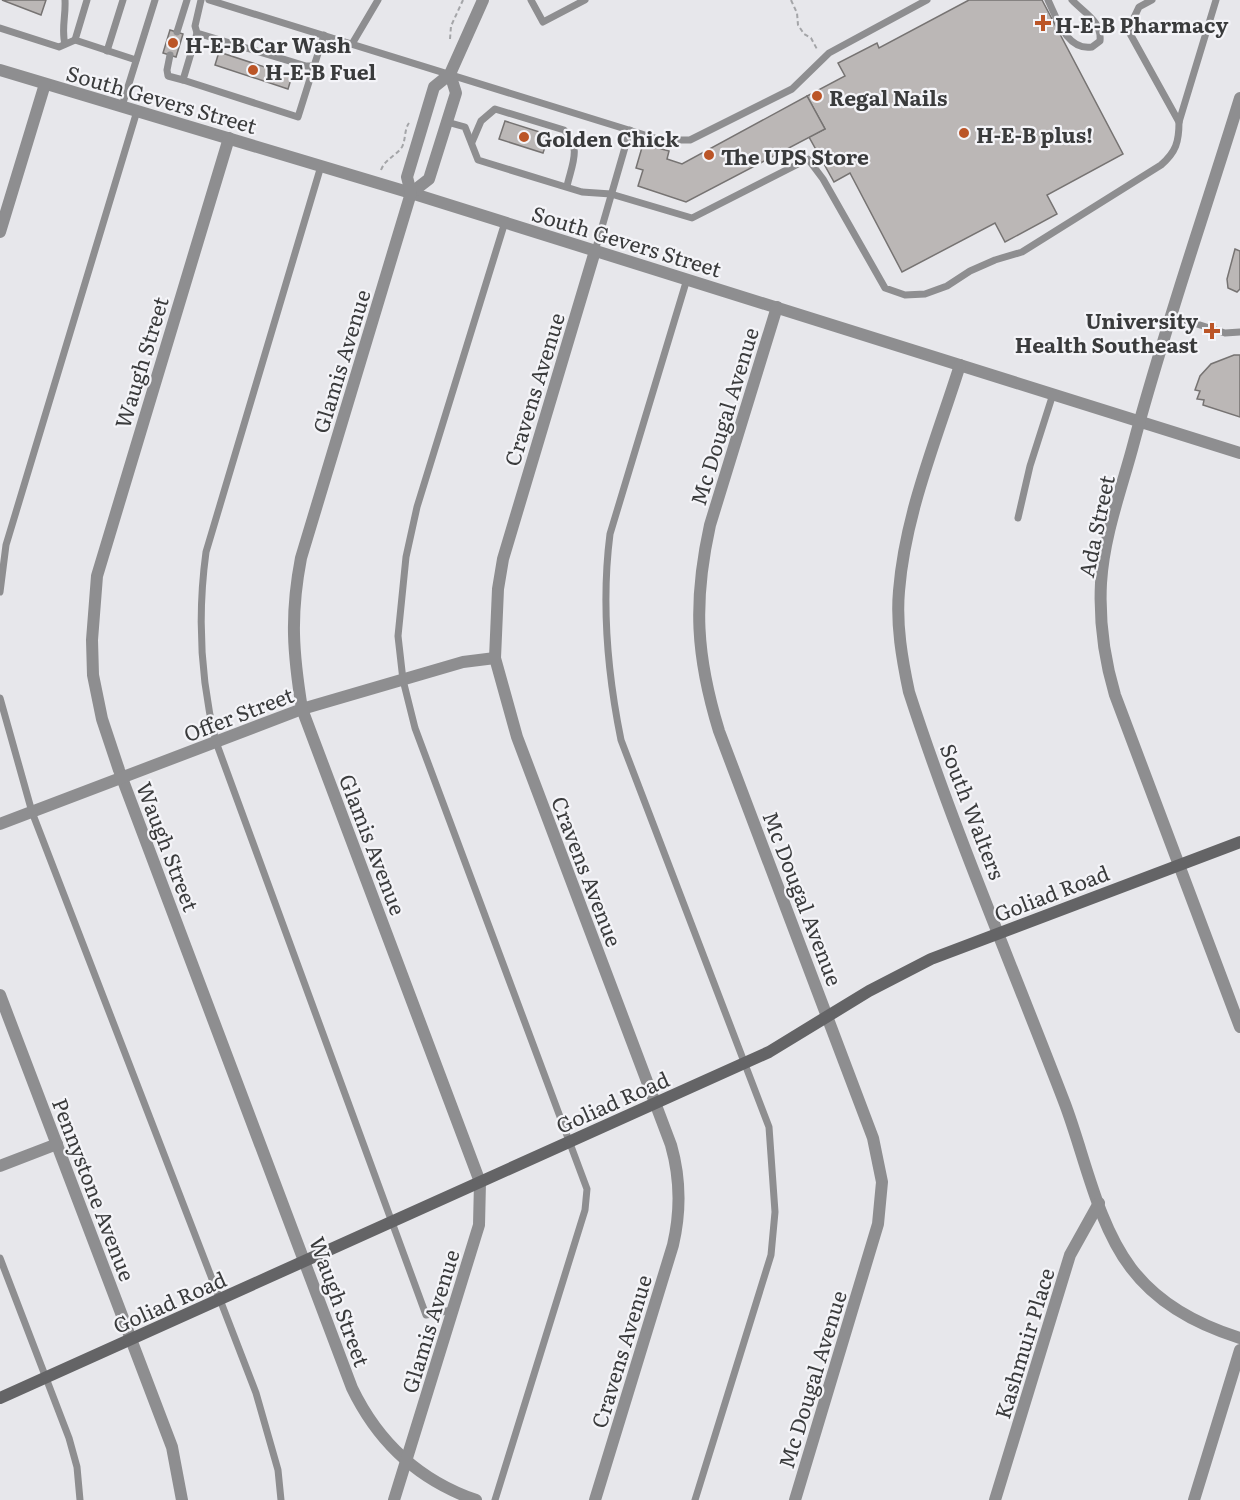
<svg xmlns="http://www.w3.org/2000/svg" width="1240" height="1500" font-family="Literata,serif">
<rect width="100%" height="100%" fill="#e7e7eb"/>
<g fill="#bbb7b6" stroke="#767372" stroke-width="1.5">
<path d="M2 0H46L41 15Z"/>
<path d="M969 0H1042L1123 154 1047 195 1057 214 1005 242 995 223 902 272 850 173 834 182 809 137 825 129 807 96 845 76 838 63 877 43 879 48Z"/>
<path d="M170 30 183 34 176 57 163 53Z"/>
<path d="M219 52 292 76 288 89 215 65Z"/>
<path d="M807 96 825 129 686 202 638 186 643 170 636 168 643 144 669 151 667 159 682 164Z"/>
<path d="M505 121 549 135 543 153 499 139Z"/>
<path d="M1235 249 1240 251V289L1237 292 1228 288 1227 279Z"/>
<path d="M1234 355H1240V417L1203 405 1204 400 1197 399 1200 391 1195 390 1200 376 1211 364Z"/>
</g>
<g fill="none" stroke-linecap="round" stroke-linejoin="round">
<g stroke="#a4a5a8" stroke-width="2" stroke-dasharray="4.5 3" stroke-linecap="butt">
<path d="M791 0 797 13 798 25 804 34 811 38 818 51"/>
<path d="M450 39 451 26 463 0"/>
<path d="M381 170C385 159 396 156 402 147 406 139 404 130 409 123"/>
</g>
<g stroke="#8e8e90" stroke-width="7">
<path d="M65 0C66 16 61 30 65 44"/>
<path d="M87 0 75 40 136 60"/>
<path d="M201 0 195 26 197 33 306 66H314L324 35"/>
<path d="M209 0 661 140H690L792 89 829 53 927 0"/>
<path d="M531 0 543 22 585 0"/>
<path d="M1048 0C1057 19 1067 51 1092 47L1100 41C1102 21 1084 13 1072 0"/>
<path d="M1152 0 1139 7 1128 30 1179 122"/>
<path d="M0 28 59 47 75 40"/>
<path d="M177 32 187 0"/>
<path d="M197 33 183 80 298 117 314 66"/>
<path d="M352 44 378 0"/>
<path d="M107 51 123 0"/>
<path d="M170 55 167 70 168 76 183 80"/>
<path d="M122 106 155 0"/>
<path d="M447 122 465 127 478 160 582 192 611 194 692 218 808 159 823 179 885 288 905 295 925 294 947 286 970 271 995 260 1022 252 1161 165C1176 152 1179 142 1179 122L1216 0"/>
<path d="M472 142 481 121 495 109 564 130C582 147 572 164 567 186"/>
<path d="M321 166 206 552C197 618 200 678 216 742L426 1315 452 1310"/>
<path d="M595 251 630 130"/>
<path d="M687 279 610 534C601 604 607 671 621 740L769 1127 775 1212 771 1255 695 1500"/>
<path d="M1172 316 1225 333 1240 332"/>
<path d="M1018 518 1030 466 1053 394"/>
<path d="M0 592 6 545 137 111"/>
<path d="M0 698 32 812 256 1393 278 1470 281 1500"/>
<path d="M0 1258 69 1438 77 1467 80 1500"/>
<path d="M495 1500 585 1210 587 1189 415 728 403 680 398 636 406 557 417 507 505 222"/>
</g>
<g stroke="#8e8e90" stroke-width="12">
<path d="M0 70 411 193 1240 453"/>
<path d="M1240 98C1205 212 1165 326 1134 442 1122 488 1104 534 1101 583 1099 622 1104 658 1115 695L1240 1027"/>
<path d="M229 138 97 576 92 640 93 675 102 719 119 770 352 1388C378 1442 418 1480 476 1500"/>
<path d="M411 193 429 179 456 93 450 74"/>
<path d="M0 232 45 84"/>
<path d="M777 307 710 525C693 602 696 656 719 731L873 1138 882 1182 878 1224 795 1500"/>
<path d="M960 365C937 438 905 514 899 591 896 625 902 659 909 692 954 831 1013 968 1065 1104 1085 1157 1097 1223 1131 1268 1158 1304 1198 1325 1240 1338"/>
<path d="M0 824 302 709 463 662 495 658"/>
<path d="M0 995 172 1447 182 1500"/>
<path d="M0 1166 57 1144"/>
<path d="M394 1500 479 1225 480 1182 302 709C293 653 290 615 301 558L411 193 407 177 434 87 450 74 483 0"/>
<path d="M595 1500 673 1245C681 1211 681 1180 671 1145L517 737 495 658 498 589 503 559 595 251"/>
<path d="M995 1500 1070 1255 1099 1203"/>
<path d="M1194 1500 1240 1350"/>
</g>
<path stroke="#646466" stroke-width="12" d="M0 1398 769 1052 869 991 931 959 1240 842"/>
</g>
<g fill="#bb5527" stroke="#f4f4f8" stroke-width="2">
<path d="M1040 14h6v6h6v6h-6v6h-6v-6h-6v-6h6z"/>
<circle cx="173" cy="43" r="6"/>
<circle cx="253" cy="70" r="6"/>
<circle cx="817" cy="96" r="6"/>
<circle cx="964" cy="133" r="6"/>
<circle cx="524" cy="137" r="6"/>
<circle cx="709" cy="155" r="6"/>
<path d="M1209 322h6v6h6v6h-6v6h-6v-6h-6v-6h6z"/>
</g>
<g text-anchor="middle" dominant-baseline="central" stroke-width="4.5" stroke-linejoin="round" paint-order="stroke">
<g font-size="21" font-weight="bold" fill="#3a3b3c" stroke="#f4f4f8" text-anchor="start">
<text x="1055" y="23">H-E-B Pharmacy</text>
<text x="185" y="43">H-E-B Car Wash</text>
<text x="265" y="70">H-E-B Fuel</text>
<text x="829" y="96">Regal Nails</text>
<text x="976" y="133">H-E-B plus!</text>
<text x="536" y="137">Golden Chick</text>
<text x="721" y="155">The UPS Store</text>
<text x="1198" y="319" text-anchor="end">University<tspan x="1198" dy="24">Health Southeast</tspan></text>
</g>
<g font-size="21" fill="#3a3b3c" stroke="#f4f4f8">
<text transform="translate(162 98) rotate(16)">South Gevers Street</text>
<text transform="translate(627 240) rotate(17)">South Gevers Street</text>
<text transform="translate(340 361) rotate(-73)">Glamis Avenue</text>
<text transform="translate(140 362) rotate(-73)">Waugh Street</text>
<text transform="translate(533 389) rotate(-73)">Cravens Avenue</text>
<text transform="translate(723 416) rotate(-73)">Mc Dougal Avenue</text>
<text transform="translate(1095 526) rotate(-78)">Ada Street</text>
<text transform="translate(238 713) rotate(-21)">Offer Street</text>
<text transform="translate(974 811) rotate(69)">South Walters</text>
<text transform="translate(374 844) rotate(69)">Glamis Avenue</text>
<text transform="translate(169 846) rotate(69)">Waugh Street</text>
<text transform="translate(588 871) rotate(69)">Cravens Avenue</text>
<text transform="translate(1051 892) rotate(-21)">Goliad Road</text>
<text transform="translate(804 898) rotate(69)">Mc Dougal Avenue</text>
<text transform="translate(612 1101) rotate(-24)">Goliad Road</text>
<text transform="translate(95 1189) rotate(69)">Pennystone Avenue</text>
<text transform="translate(169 1301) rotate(-24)">Goliad Road</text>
<text transform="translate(341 1301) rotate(70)">Waugh Street</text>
<text transform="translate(429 1321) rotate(-73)">Glamis Avenue</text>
<text transform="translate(1023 1343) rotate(-73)">Kashmuir Place</text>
<text transform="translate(620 1351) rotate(-73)">Cravens Avenue</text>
<text transform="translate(811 1379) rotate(-73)">Mc Dougal Avenue</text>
</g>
</g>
</svg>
